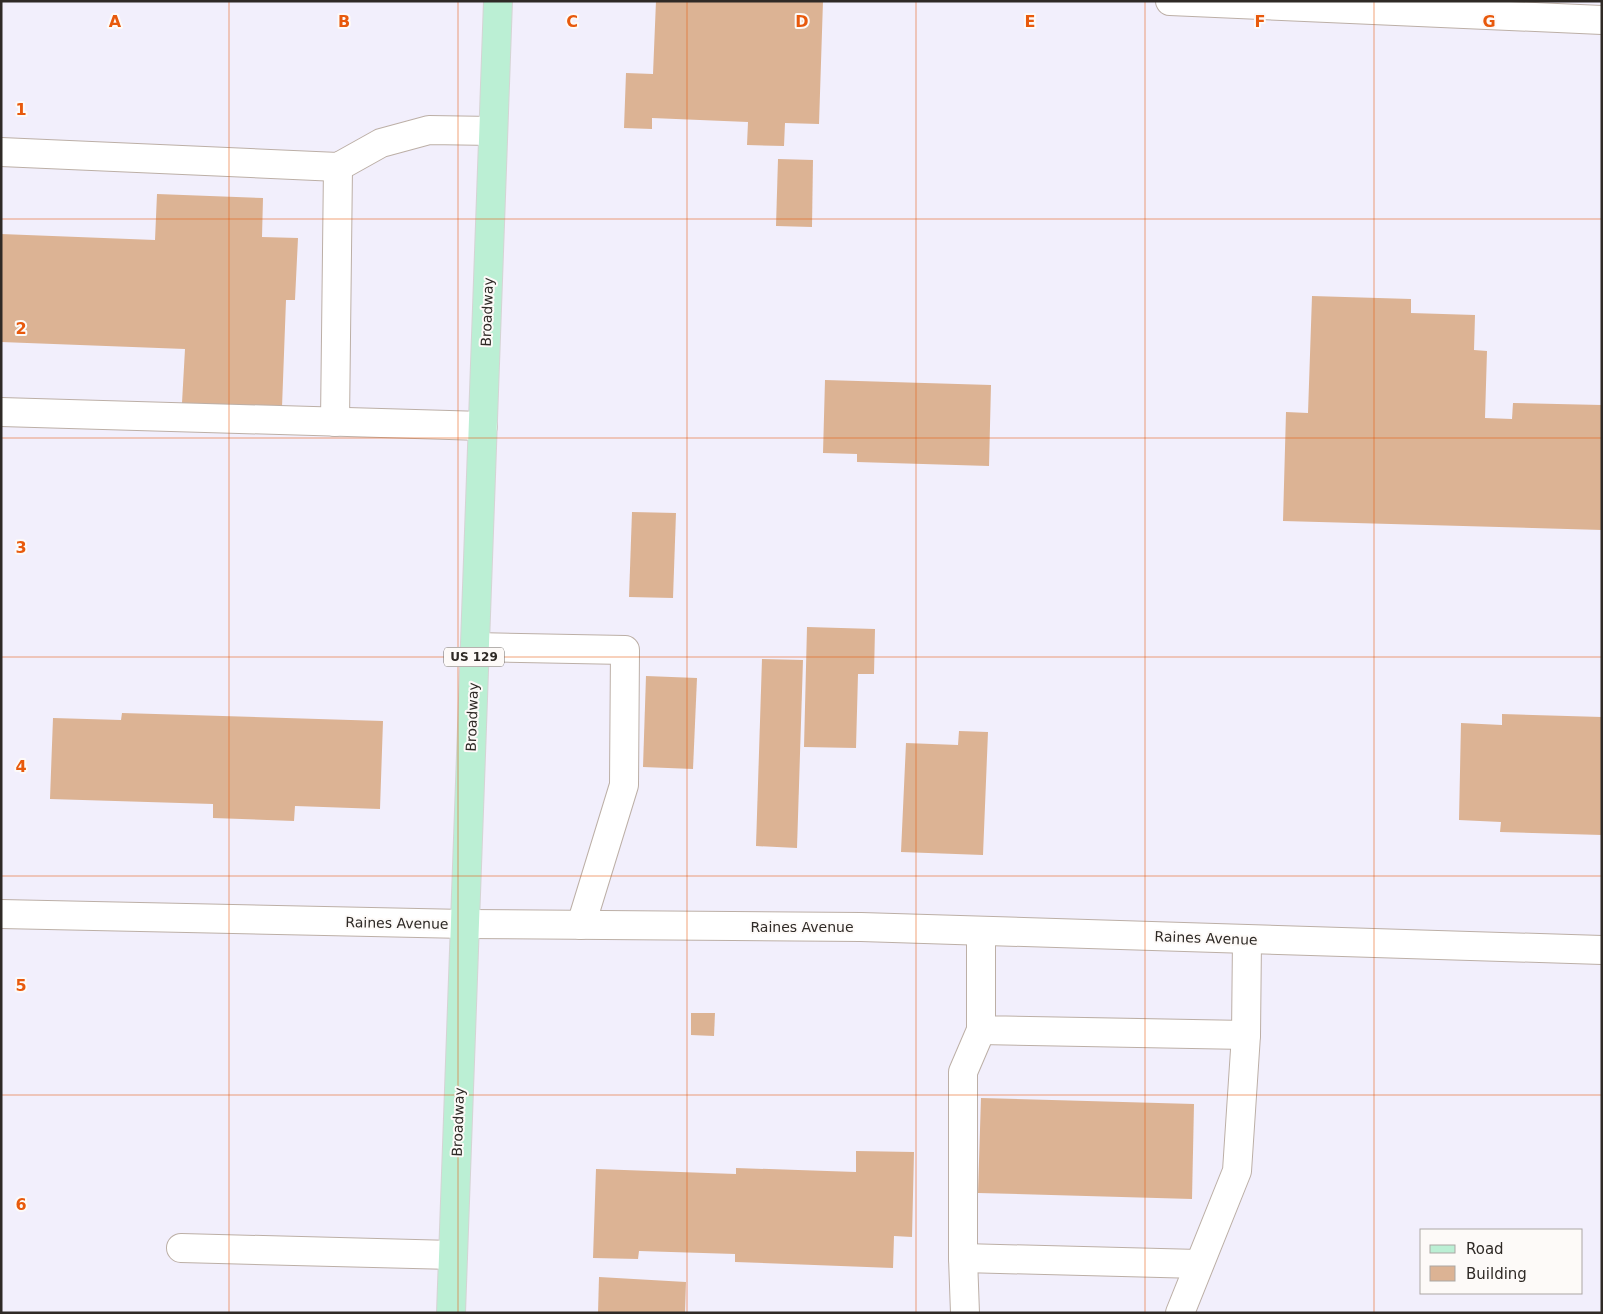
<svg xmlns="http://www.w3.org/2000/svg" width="1603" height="1314" font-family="'DejaVu Sans',sans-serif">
<rect width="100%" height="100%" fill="#fdfaf8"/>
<path fill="#f2effc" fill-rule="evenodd" d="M1 1H1602V1313H1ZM1422 1230H1582V1293H1422Z"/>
<g fill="#dcb394">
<path d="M656 1H823L819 124 785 123 784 146 747 145 748 122 652 118V129L624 128 626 73 653 74Z"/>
<path d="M778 159 813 160 812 227 776 226Z"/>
<path d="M157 194 263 198 262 237 298 238 295 300H286L282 407 182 403 185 349 1 342V234L155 240Z"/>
<path d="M1312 296 1411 299V313L1475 315 1474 350 1487 351 1485 418 1512 419 1513 403 1602 405V530L1283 521 1286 412 1308 413Z"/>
<path d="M825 380 991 385 989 466 857 462V454L823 453Z"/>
<path d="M632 512 676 513 673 598 629 597Z"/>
<path d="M807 627 875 629 874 674H858L856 748 804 747Z"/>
<path d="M762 659 803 660 797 848 756 846Z"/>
<path d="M646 676 697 678 693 769 643 767Z"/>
<path d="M122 713 383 721 380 809 295 806 294 821 213 818V804L50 799 53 718 121 720Z"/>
<path d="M1502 714 1602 717V835L1500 832 1501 822 1459 820 1461 723 1502 725Z"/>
<path d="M959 731 988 732 983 855 901 852 906 743 958 745Z"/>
<path d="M691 1013H715L714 1036 691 1035Z"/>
<path d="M981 1098 1194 1104 1192 1199 978 1193Z"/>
<path d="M856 1151 914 1152 912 1237 894 1236 893 1268 735 1262V1254L639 1251 638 1259 593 1258 596 1169 736 1174V1168L856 1172Z"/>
<path d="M599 1277 686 1282 685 1313H598Z"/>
</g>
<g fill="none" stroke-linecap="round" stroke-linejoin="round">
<defs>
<g id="minor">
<path d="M1170 1 1602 20"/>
<path d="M1 152 338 167 381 143 429 130 493 131"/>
<path d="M1 412 483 426"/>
<path d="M335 422 338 167"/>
<path d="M475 647 625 650 624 785 581 925"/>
<path d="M1 914 465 924 861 927 1602 950"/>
<path d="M981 931V1030L1246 1035 1247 940"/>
<path d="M181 1248 453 1255"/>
<path d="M963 1258 1199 1264"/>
<path d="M965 1313 963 1258V1072L981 1030"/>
<path d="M1180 1313 1237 1171 1246 1035"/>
</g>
<path id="major" d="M451 1313 498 1"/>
</defs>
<use href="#minor" stroke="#bcafa6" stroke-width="30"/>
<use href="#major" stroke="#d5d4d4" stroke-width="30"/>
<use href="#minor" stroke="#fff" stroke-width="28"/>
<use href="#major" stroke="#bbefd4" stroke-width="28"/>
</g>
<path fill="none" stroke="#e8590c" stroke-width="1" stroke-opacity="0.55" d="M229 1V1313M458 1V1313M687 1V1313M916 1V1313M1145 1V1313M1374 1V1313M1 219H1602M1 438H1602M1 657H1602M1 876H1602M1 1095H1602"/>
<g text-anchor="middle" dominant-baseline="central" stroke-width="4" stroke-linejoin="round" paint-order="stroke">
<rect fill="#fdfaf8" stroke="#6d6865" stroke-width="1" x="444" y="647.5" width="60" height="19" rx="4"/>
<g font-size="12" font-weight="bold" fill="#2f2a26">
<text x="474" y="657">US 129</text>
</g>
<g font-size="14" fill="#2f2a26" stroke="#fdfaf8">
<text transform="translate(487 312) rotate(-88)">Broadway</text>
<text transform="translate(472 717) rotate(-88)">Broadway</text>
<text transform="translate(397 923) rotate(1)">Raines Avenue</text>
<text x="802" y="927">Raines Avenue</text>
<text transform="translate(1206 938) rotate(2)">Raines Avenue</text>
<text transform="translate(458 1122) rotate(-88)">Broadway</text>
</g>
</g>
<g font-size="16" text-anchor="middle" font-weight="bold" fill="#e8590c" stroke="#fdfaf8" stroke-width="4" stroke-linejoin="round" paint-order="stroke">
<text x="115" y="27">A</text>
<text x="344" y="27">B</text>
<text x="572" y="27">C</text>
<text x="802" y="27">D</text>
<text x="1030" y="27">E</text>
<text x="1260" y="27">F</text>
<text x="1489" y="27">G</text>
<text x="21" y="115">1</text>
<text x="21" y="334">2</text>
<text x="21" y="553">3</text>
<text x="21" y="772">4</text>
<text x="21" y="991">5</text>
<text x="21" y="1210">6</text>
</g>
<rect width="1603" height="1314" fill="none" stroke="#2f2a26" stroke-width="5"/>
<rect x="1420" y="1229" width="162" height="65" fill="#fdfaf8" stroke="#aba7a4"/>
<rect x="1430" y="1245" width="25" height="8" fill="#bbefd4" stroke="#aba7a4"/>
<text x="1466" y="1254" font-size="15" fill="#2f2a26">Road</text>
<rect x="1430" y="1266" width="25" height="15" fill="#dcb394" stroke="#aba7a4"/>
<text x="1466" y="1279" font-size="15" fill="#2f2a26">Building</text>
</svg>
